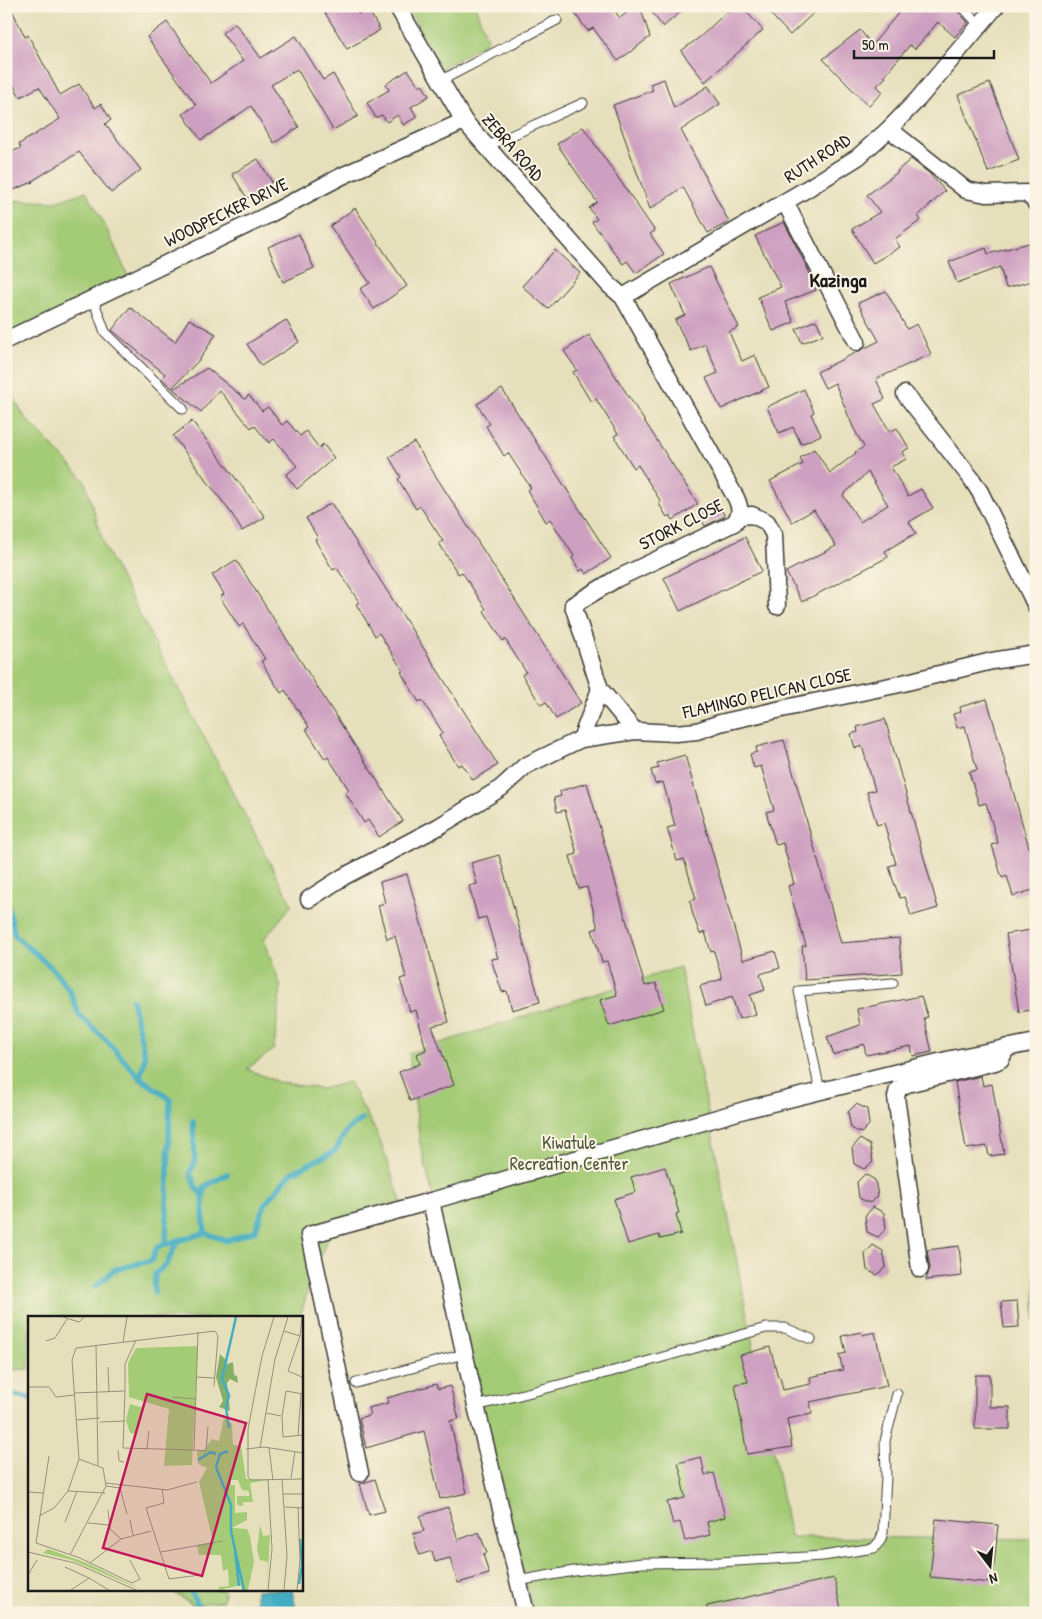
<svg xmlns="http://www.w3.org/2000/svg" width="1042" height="1619" font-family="'Patrick Hand',sans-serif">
<rect width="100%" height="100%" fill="#fcf5e5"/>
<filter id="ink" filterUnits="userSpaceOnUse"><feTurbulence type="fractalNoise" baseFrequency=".02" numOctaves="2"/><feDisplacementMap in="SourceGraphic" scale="10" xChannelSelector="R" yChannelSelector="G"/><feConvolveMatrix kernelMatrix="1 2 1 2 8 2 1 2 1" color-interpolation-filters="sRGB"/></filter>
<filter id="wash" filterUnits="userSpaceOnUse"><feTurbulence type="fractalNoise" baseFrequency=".0096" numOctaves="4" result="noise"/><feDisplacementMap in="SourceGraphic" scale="20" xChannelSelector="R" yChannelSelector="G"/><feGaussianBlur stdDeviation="1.12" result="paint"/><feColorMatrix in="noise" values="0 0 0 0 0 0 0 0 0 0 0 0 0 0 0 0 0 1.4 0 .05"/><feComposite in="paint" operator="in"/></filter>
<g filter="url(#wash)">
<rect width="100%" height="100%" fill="#e6dfbb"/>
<g fill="#a4cb76" stroke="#607449">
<path d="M407 6H475L488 41 441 69Z"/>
<path d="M86 191 104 223 132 285 6 349V200L56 202Z"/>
<path d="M6 385 25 417 85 481 105 548 292 905 264 939 281 987 274 1049 247 1069 278 1082 321 1089 349 1082 378 1135 403 1207 329 1235 309 1285 300 1318H29V1369L6 1370Z"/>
<path d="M680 967 790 1537 1036 1539V1613H533L420 1143 409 1053Z"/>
<path d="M1036 1216V1475H1033Z"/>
<path d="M170 1590H224L223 1601 193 1605Z"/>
</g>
<path fill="#43adc2" stroke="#30646f" d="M256 1590H292L297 1613H256Z"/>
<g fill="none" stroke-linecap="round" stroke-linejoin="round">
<g stroke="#43adc2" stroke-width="5.5">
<path d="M6 899 15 936 52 968 70 991 79 1015 106 1040 140 1078 170 1099 166 1244 157 1247 152 1260 114 1270 95 1287"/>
<path d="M132 1000 145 1057 140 1078"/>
<path d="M193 1121 195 1163 190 1172 196 1188 203 1196"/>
<path d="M205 1233 227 1241 255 1231 265 1204 291 1173 335 1151 346 1131 362 1119"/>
<path d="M166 1244 205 1233 203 1212 204 1187 227 1174"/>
<path d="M154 1293 155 1274 167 1264 178 1240"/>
<path d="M6 1393 29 1398"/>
<path d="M190 1590 202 1613"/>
</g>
</g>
<g id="blocks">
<g fill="#cd9fc0" fill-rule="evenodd">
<path d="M6 6H10L25 37 28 35 60 95 79 84 95 108 101 104 111 120 105 124 141 170 111 193 79 152 32 181 33 182 6 193V154L21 148 19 144 60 119 39 87 20 97 6 71Z"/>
<path d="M321 6H354L358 14 368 9 380 30 347 49Z"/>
<path d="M569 6H611L620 18 635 6H640L650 37 618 61 593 28 588 31Z"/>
<path d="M647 6H687L663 27Z"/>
<path d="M733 6H741L763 30 705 82 681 51 700 37Z"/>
<path d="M763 6H821L790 35Z"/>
<path d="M904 6H952L968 22 955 37 938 22 915 49 910 45 884 76 886 77 877 86 883 92 868 106 823 59 860 30 872 45Z"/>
<path d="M167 22 211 83 243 61 222 33 235 23 261 58 296 36 323 80 333 74 358 116 333 130 297 69 271 85 299 127 274 143 251 106 201 140 183 114 196 105 147 37Z"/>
<path d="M408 70 419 86 422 84 429 96 411 107 417 117 403 125 398 115 387 122 382 115 376 118 367 103 389 90 386 84Z"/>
<path d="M664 79 674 108 708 86 720 104 681 130 729 222 708 233 683 187 650 209 613 105 653 90 650 84Z"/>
<path d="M990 83 1019 160 988 172 958 95Z"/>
<path d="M583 127 655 231 650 234 664 254 636 273 627 261 623 264 592 222 597 219 589 208 597 202 557 144Z"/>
<path d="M258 159 272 182 247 198 232 174Z"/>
<path d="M911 159 930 174 945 191 918 216 921 220 895 239 900 247 873 263 852 229 880 212 867 195 898 172 897 171Z"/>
<path d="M355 208 407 286 374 309 360 289 370 283 330 226Z"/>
<path d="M784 222 807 267 816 290 785 302 794 322 773 331 758 297 781 287 755 236Z"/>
<path d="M299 234 314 268 283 282 268 247Z"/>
<path d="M1033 242 1036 252V280L1006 288 1000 267 957 283 949 262 986 248 988 254Z"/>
<path d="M555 250 580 273 548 309 522 286Z"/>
<path d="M709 267 739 327 729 332 742 361 755 355 769 387 721 409 706 378 718 373 705 344 691 351 675 320 685 315 671 284Z"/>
<path d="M886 291 907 329 917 324 931 354 876 379 885 399 874 404 890 432 897 428 909 448 902 452 906 459 891 467 908 496 921 489 933 508 909 522 916 533 885 551 888 557 802 602 786 572 836 546 814 510 792 522 770 481 803 464 800 458 814 449 830 473 856 453 855 452 864 447 853 427 835 383 825 388 817 372 879 341 858 303ZM868 472 888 505 860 522 843 495Z"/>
<path d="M130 307 175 342 189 319 216 334 200 359 172 388 161 378 165 374 112 330Z"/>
<path d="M286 320 299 342 261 366 247 344Z"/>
<path d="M816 320 823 335 802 343 796 329Z"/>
<path d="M589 335 698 504 673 520 670 515 667 517 659 504 661 502 638 465 634 468 625 454 614 436 618 434 596 399 591 402 573 372 577 370 564 351Z"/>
<path d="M207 368 245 399 249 395 262 411 268 407 282 425 287 421 300 436 306 431 319 448 323 444 334 458 297 489 286 475 297 466 274 439 269 443 254 425 251 428 219 390 201 412 173 389Z"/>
<path d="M502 389 611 558 586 574 583 569 580 571 572 558 574 556 550 519 546 522 538 508 527 490 531 488 508 453 504 456 486 426 490 424 477 404Z"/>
<path d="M804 389 814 412 811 414 821 435 801 444 793 427 779 433 767 407Z"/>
<path d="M192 421 265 517 242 531 232 514 173 436Z"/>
<path d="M414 442 581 703 556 719 546 702 541 705 522 675 526 672 505 639 503 641 484 611 486 609 462 572 458 574 439 543 443 541 420 506 416 509 398 479 401 477 389 457Z"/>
<path d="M331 503 498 765 473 780 462 764 458 766 439 736 443 733 422 700 419 702 401 672 403 671 379 633 375 636 367 622 356 604 359 602 337 568 333 570 315 540 318 538 306 518Z"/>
<path d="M717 503 725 516 705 526 698 514Z"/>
<path d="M745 537 762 571 680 611 664 578Z"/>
<path d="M236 560 403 821 379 837 368 820 364 823 345 792 349 790 328 757 325 759 306 729 309 727 285 690 281 693 272 679 261 661 265 659 243 624 239 627 220 597 224 594 212 575Z"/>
<path d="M987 699 1036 872V889L1013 896 1007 876 1002 878 992 845 998 843 986 803 979 805 969 772 977 770 965 726 957 728 953 714 961 712 960 707Z"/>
<path d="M885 719 938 908 911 916 905 897 900 898 893 880 889 866 896 864 884 823 877 825 867 792 875 790 862 746 855 748 851 734 858 732 857 727Z"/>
<path d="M784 740 841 943 899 938 902 973 805 980 802 946H806L788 886 794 884 783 843 776 845 766 812 774 810 761 766 754 768 750 754 757 752 756 747Z"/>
<path d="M685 755 743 960 775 951 780 968 760 974 765 990 750 995 756 1014 739 1019 732 997 706 1006 700 986 722 979 714 951 711 952 705 932 700 934 693 915 690 901 696 899 684 859 677 861 667 828 675 826 663 782 655 784 651 770 659 768 657 763Z"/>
<path d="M587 783 645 986 656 983 664 1009 609 1026 600 1000 617 995 607 961 602 962 592 930 598 928 587 887 579 889 570 856 577 854 565 810 557 812 554 798 561 796 560 791Z"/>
<path d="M499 855 540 1002 512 1010 507 991 502 992 491 959 498 958 486 917 478 919 469 886 477 884 471 863Z"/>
<path d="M407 874 449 1022 432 1026 454 1085 410 1101 399 1072 420 1064 417 1054 426 1050 416 1010 410 1012 400 979 406 977 395 936 387 939 378 905 385 903 380 882Z"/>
<path d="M1036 929V1009L1019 1012 1006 934Z"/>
<path d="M921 996 928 1017 924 1018 932 1052 913 1056 911 1046 866 1055 864 1044 834 1055 827 1037 860 1025 857 1009Z"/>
<path d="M981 1076 983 1086 992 1084 1004 1154 989 1156 987 1146 966 1149 955 1082Z"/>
<path d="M856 1104 867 1109 869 1125 861 1133 851 1128 848 1112Z"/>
<path d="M860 1139 870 1145 873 1162 864 1169 854 1164 852 1148Z"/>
<path d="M665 1167 679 1213 676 1214 681 1234 660 1239 659 1235 628 1244 614 1199 636 1192 631 1177Z"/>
<path d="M865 1174 875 1180 878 1196 870 1203 859 1198 857 1182Z"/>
<path d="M873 1207 884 1213 886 1229 878 1237 867 1232 865 1216Z"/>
<path d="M873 1245 883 1251 886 1267 877 1275 867 1270 865 1254Z"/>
<path d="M959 1246 962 1276 926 1280 930 1268 927 1250Z"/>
<path d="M1017 1301 1019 1327 1004 1328 1001 1302Z"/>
<path d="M861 1332 862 1335 875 1332 887 1386 810 1402 812 1414 787 1419 792 1447 747 1454 735 1384 748 1382 740 1355 770 1347 778 1377H780L783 1390 811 1384 810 1377 843 1370 839 1355 846 1353 842 1336Z"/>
<path d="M975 1375H990V1407H1010V1429H975Z"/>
<path d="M436 1384 438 1389 450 1386 459 1419 450 1421 467 1493 440 1499 424 1431 366 1448 359 1418 370 1415 368 1408 388 1403 387 1398Z"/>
<path d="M701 1457 705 1475 714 1473 725 1517 707 1522 710 1535 685 1541 680 1522 673 1524 667 1502 685 1498 682 1482 683 1481 678 1463Z"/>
<path d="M375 1479 385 1511 369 1515 360 1484Z"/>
<path d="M448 1507 458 1540 479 1532 487 1553 483 1554 489 1574 458 1583 450 1558 435 1562 432 1551 419 1555 413 1534 424 1531 420 1516Z"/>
<path d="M936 1519 998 1525 992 1583 930 1577Z"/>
<path d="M834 1578 842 1613H707V1606Z"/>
</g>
</g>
</g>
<g filter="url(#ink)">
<use href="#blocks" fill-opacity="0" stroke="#3a3934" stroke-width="1"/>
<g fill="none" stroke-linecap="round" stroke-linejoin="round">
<defs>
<g id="service">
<path d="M962 6 980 26"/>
<path d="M440 81 557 20"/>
<path d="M486 147 583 103"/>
<path d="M93 299 105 332 183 409"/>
<path d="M820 1091 799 991 893 983"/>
<path d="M356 1383 464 1354"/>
<path d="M476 1406 610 1372 766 1328H785L811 1339"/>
<path d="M517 1581 574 1571 642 1563 720 1562 823 1556 874 1548 880 1541 883 1533 886 1476 885 1441 897 1394"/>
</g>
<g id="minor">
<path d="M397 6 464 121 609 285 623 297 736 498C741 509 741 514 734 523L616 579 573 605 600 689 635 731"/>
<path d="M889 129 966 190 986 194 1026 193 1034 200 1036 204"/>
<path d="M785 202 857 342"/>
<path d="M623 297 810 187 858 157 889 129 918 99 996 6"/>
<path d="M6 340 266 216 342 176 464 121"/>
<path d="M905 394 971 478 980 492 1036 606"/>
<path d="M739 516 752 515 767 522 774 535 777 606"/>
<path d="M581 739 600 689"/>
<path d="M309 899 343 877 438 827 501 788 525 766 581 739 635 731 676 733 697 731 720 723 795 706 895 685 992 661 1036 654"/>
<path d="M920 1269 896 1097 898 1089 907 1084 995 1062 1001 1059 1007 1047"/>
<path d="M360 1473 309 1235 431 1201"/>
<path d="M526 1613 476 1406 431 1201 748 1109 951 1059 1036 1042"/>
</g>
</defs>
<use href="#service" stroke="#3a3934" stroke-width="11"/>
<use href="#minor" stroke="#3a3934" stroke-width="19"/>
<use href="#service" stroke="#fff" stroke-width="9"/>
<use href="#minor" stroke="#fff" stroke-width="16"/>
</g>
</g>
<g text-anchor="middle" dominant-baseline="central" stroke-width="4" stroke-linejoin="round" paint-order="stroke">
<g font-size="18" fill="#1c1c1c" stroke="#fcf5e5">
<text transform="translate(513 147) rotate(49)">ZEBRA ROAD</text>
<text transform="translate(817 158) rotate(-33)">RUTH ROAD</text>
<text transform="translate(226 212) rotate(-26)">WOODPECKER DRIVE</text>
<text transform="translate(681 524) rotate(-27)">STORK CLOSE</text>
<text transform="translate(767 693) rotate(-13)">FLAMINGO PELICAN CLOSE</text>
</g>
<g font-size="18" fill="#4c593c" stroke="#fcf5e5">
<text x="569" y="1142">Kiwatule<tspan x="569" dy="21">Recreation Center</tspan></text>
</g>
<g font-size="20" font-weight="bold" fill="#1c1c1c" stroke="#fcf5e5">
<text x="838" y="279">Kazinga</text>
</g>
</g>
<g transform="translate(28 1316)">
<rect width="275" height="275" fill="#e6dfbb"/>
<path d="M170 30 164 149 136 150 141 93 101 81 100 47 108 32ZM102 88 116 92 109 118 102 117 98 104ZM196 102 204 108 205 129 213 130 218 163 240 164 222 167 225 186H215V190L209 189V180H221V175L214 174 210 164H203V169H207V197L219 196V204L204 212 219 213 222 220 226 246 220 274H214L213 269 191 274V271L201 270 200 253 195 255 193 239H171L169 229 185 226 171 166 179 152 170 148 169 135 176 134 184 123 191 125ZM232 209 235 220 242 219 239 274 240 246 232 244 229 234ZM20 233 61 248 114 274 44 244 15 237Z" fill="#a4cb76"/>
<path d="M192 38 197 43V49L205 46 206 59 209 60 210 67 202 63 199 67 202 95 191 91 195 85 188 61Z" fill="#83af67"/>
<path fill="none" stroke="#43adc2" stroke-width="2.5" d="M201 112 198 92 201 79 194 63 208 1M200 135 192 138 188 151 203 189V215L216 274M170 144 183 136 188 138M207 234 211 270M271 268 274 249 272 223"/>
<path fill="none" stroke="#95917b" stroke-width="1" d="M35 1 51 6 56 1M246 1 234 40 220 113V161L223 164 275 163M256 15 272 20M18 25 27 22 39 3M95 26 99 1M68 29 70 149M80 51 81 76M168 61 187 62M274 61 260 55 272 20 274 1M0 71H21L28 81 46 79M97 75V48L108 24M46 77 97 75 95 132 166 134 170 16M275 78 258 75 254 100 255 121 275 119M144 81 168 83M238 97 253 100M48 104 72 102M72 106 97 105M270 120 273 78M232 132 247 43 260 1M241 132 245 164M116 133 119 132 121 115M218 133 236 131 275 137M90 134 91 145 96 146M166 134 178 135 180 111M21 140 8 227 52 242 104 267 112 263 102 244M263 162 267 135M254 163 259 240 256 274M240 164 244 233 240 274M78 167 139 174 169 166M78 170 92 172 99 198M134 173 136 187 118 192 141 263 172 259M40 175 77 177M0 176 15 177M255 178H275M257 191 275 192M80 194 82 213 93 223M11 200 26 192 40 175 51 143 44 44 48 32 187 15 190 20 186 70M102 204 105 219M37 206 49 175M60 207 81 209M0 236 47 247 108 274M133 236 195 225M42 239 78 170 75 152 51 143M62 247 93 223 123 215M37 251 61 262M0 259 9 244M43 274 61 262 81 274M269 274 272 244 270 191"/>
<path fill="#c2185b" fill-opacity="0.15" stroke="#c2185b" stroke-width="2.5" d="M119 78 218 107 174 260 75 232Z"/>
<rect width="275" height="275" fill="none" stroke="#1c1c1c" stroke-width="2.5"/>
</g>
<rect width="1042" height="1619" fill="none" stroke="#fcf5e5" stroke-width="25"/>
<g transform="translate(990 1566) rotate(164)" stroke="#fcf5e5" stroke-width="4" paint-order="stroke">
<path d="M0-4L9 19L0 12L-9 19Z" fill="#1c1c1c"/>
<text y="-8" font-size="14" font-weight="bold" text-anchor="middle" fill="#1c1c1c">N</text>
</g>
<path d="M854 50v8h140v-8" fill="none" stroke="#1c1c1c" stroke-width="2.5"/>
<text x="862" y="50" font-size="15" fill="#1c1c1c" stroke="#fcf5e5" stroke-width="4" paint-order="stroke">50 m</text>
</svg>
